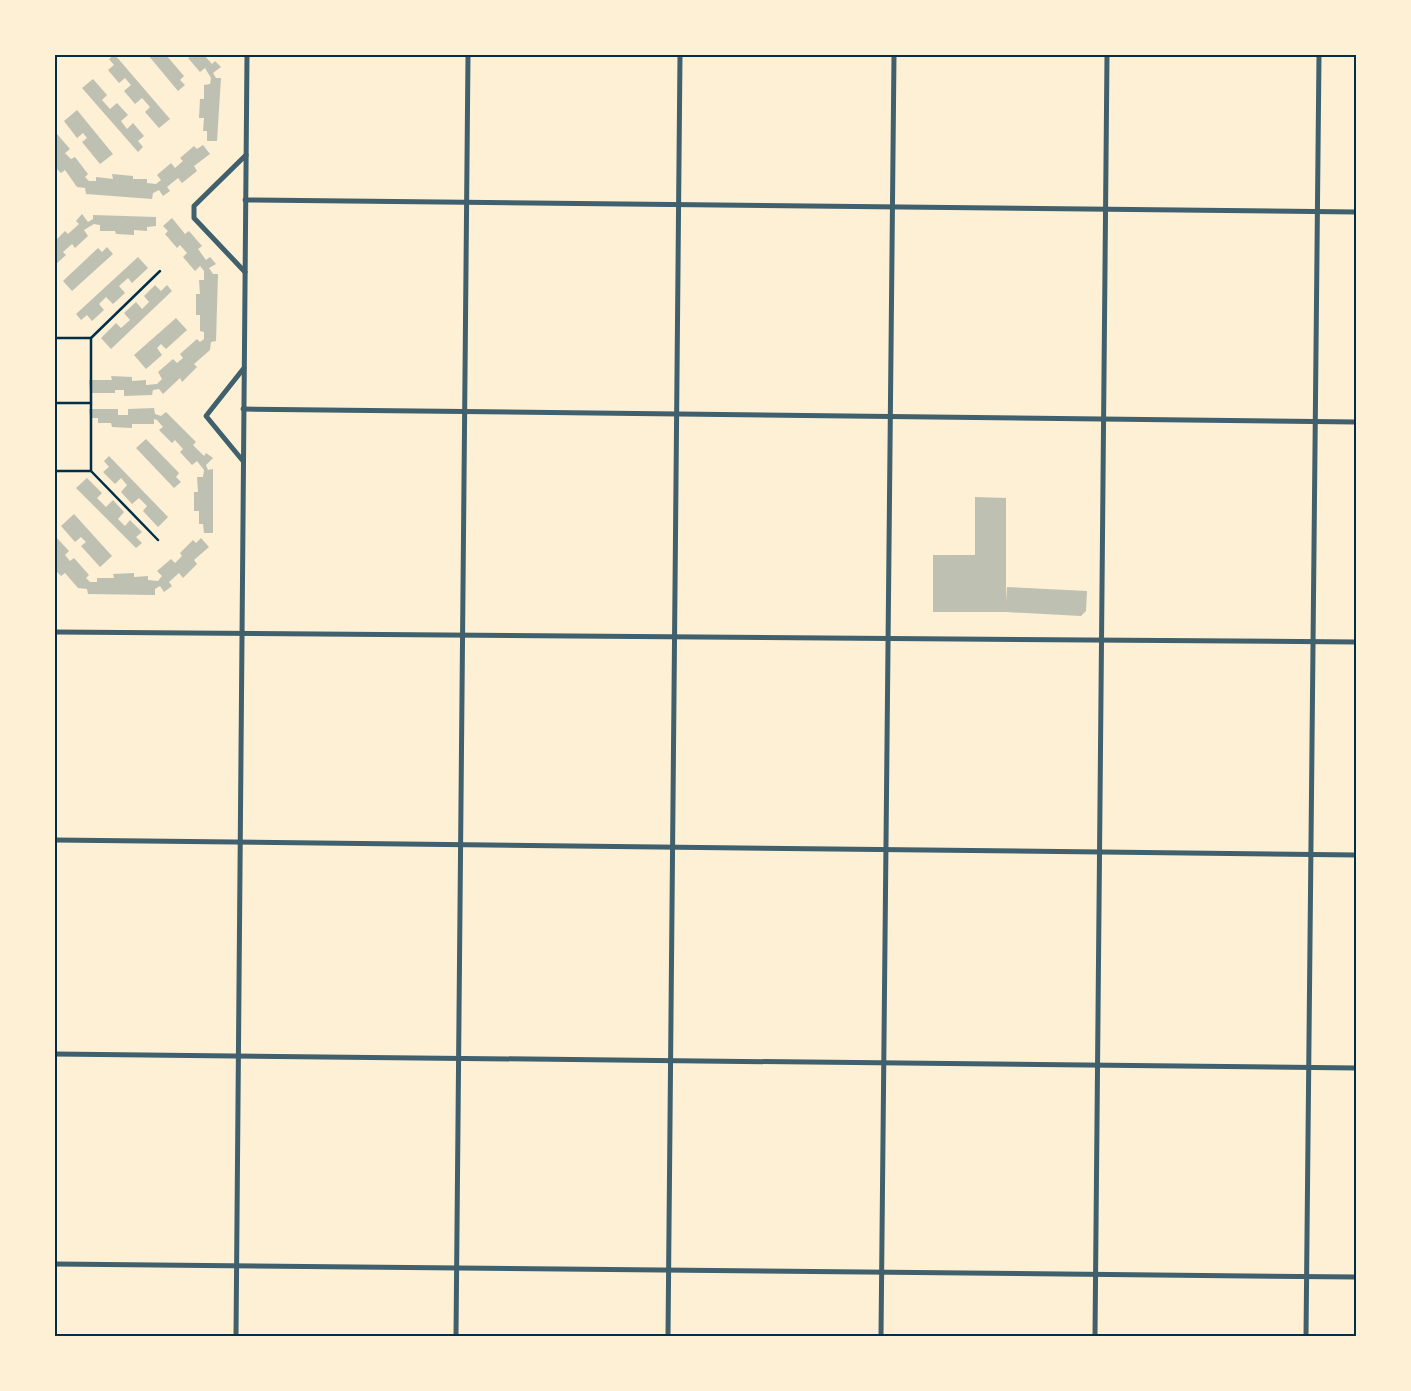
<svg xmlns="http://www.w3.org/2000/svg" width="1411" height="1391" font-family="Karla,sans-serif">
<rect width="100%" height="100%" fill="#fdf0d5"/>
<g fill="#bec0b2">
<path d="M114 55H115L170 119 159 128 145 112 150 107 142 98 135 104 124 91 131 85 125 78 119 83 108 70 114 65 109 59Z"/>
<path d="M148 55H166L184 76 180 80 185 85 178 91Z"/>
<path d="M193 55H204L212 64 215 61 221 67 213 73 216 78H221L217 141H207V131H203L204 118H199L200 99H204V85L210 84 211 78 205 68 200 72 188 58Z"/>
<path d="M93 79 107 95 102 100 110 109 117 103 128 115 121 121 127 129 133 123 144 136 138 141 143 147 138 152 82 88Z"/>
<path d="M77 110 113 154 100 164 82 142 87 138 83 133 77 138 64 121Z"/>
<path d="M57 134 70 149 65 153 71 159 75 157 88 174 85 177 89 181H96V177L113 179 112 174 133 176V179H147V183L156 184 161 180 157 175 171 163 175 168 183 161 180 158 194 146 197 149 203 145 210 154 194 166 197 171 182 183 178 178 167 187 170 191 163 196 159 190 153 193 152 199 86 194 85 188 77 187 65 170 61 173 55 167V135Z"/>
<path d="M82 214 88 222 93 219V215L156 217V226L147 227V231L134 230V235L116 234 115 231H100V225L94 224 84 230 88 236 75 248 72 244 63 252 66 255 55 265V241L65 231 68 234 79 224 76 221Z"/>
<path d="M172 218 185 234 189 231 202 246 198 249 206 260 210 257 216 264 209 268 213 274H218L216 341 211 342 210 350 194 364 197 367 182 382 180 378 163 394 159 389 153 390 152 395 124 396V390H115V393H90L89 380H112L111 376 132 377V381L146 380V385L157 384 162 379 158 372 173 359 177 363 183 358 180 354 197 339 200 342 204 339V332L200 331V315H196V294H200L199 280H204V271L200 266 195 271 183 257 187 253 180 245 177 248 165 234 168 231 163 226Z"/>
<path d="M107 247 113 254 72 291 63 281 98 248 102 252Z"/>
<path d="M138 257 148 268 132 283 128 278 119 286 125 293 113 304 106 297 99 304 104 310 92 321 87 315 81 320 76 314Z"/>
<path d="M155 285 161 291 167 285 172 291 111 349 101 338 116 323 121 328 130 320 124 313 136 302 142 309 149 302 144 296Z"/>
<path d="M176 318 187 330 166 349 161 344 157 348 162 355 146 369 134 355Z"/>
<path d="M154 408 155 414 161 416 166 412 196 442 193 445 204 456 206 453 213 458 206 465 208 470 213 469V533H204L203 524H199V511H194V492H198L197 477H203L204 470 197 461 192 465 180 452 183 449 175 440 172 443 159 430 163 427 157 420 154 419V424H132V428L112 427 111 423H98V418H90L89 409H118V415H128V409Z"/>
<path d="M146 439 179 473 176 477 181 482 174 488 136 448Z"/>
<path d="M109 456 168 517 158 527 143 511 147 506 139 498 132 504 121 492 127 485 121 478 115 484 103 472 109 467 104 461Z"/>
<path d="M87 478 102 493 97 498 106 507 113 500 124 512 118 519 125 526 130 520 142 532 136 537 142 543 136 548 76 488Z"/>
<path d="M975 497 1006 498V602L1007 587 1087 591 1086 611 1081 616 1006 612H933V555H975Z"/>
<path d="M74 514 112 556 100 567 81 546 86 542 81 537 75 542 61 526Z"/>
<path d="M55 536 69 551 65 555 70 561 74 558 89 575 86 578 90 582H97V578H114L113 574 134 573V577L148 576V580L158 581 162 576 157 571 171 559 175 563 182 556 180 553 193 540 196 543 201 538 209 547 194 560 197 564 183 578 179 573 169 582 172 586 164 592 160 586 155 589V595L88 594 87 589 78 588 65 573 61 576 55 570Z"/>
</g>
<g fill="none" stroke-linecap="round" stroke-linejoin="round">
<g stroke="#003049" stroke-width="2.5">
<path d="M55 338H91"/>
<path d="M55 403H91"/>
<path d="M55 471H91V338L160 271"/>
<path d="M91 471 158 540"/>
</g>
<g stroke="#3f606c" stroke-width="5">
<path d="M245 200 1356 212"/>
<path d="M245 272 194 218V206L246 155"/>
<path d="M243 409 1356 422"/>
<path d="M243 461 206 416 244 368"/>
<path d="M55 632 1356 642"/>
<path d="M55 840 1356 855"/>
<path d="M55 1054 1356 1068"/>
<path d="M55 1264 1356 1277"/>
<path d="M236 1336 247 55"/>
<path d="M456 1336 468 55"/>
<path d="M668 1336 680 55"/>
<path d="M881 1336 894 55"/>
<path d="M1095 1336 1107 55"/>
<path d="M1306 1336 1319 55"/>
</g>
</g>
<rect width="1411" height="1391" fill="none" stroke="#fdf0d5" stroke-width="112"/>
<rect x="56" y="56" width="1299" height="1279" fill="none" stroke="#003049" stroke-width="2"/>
</svg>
